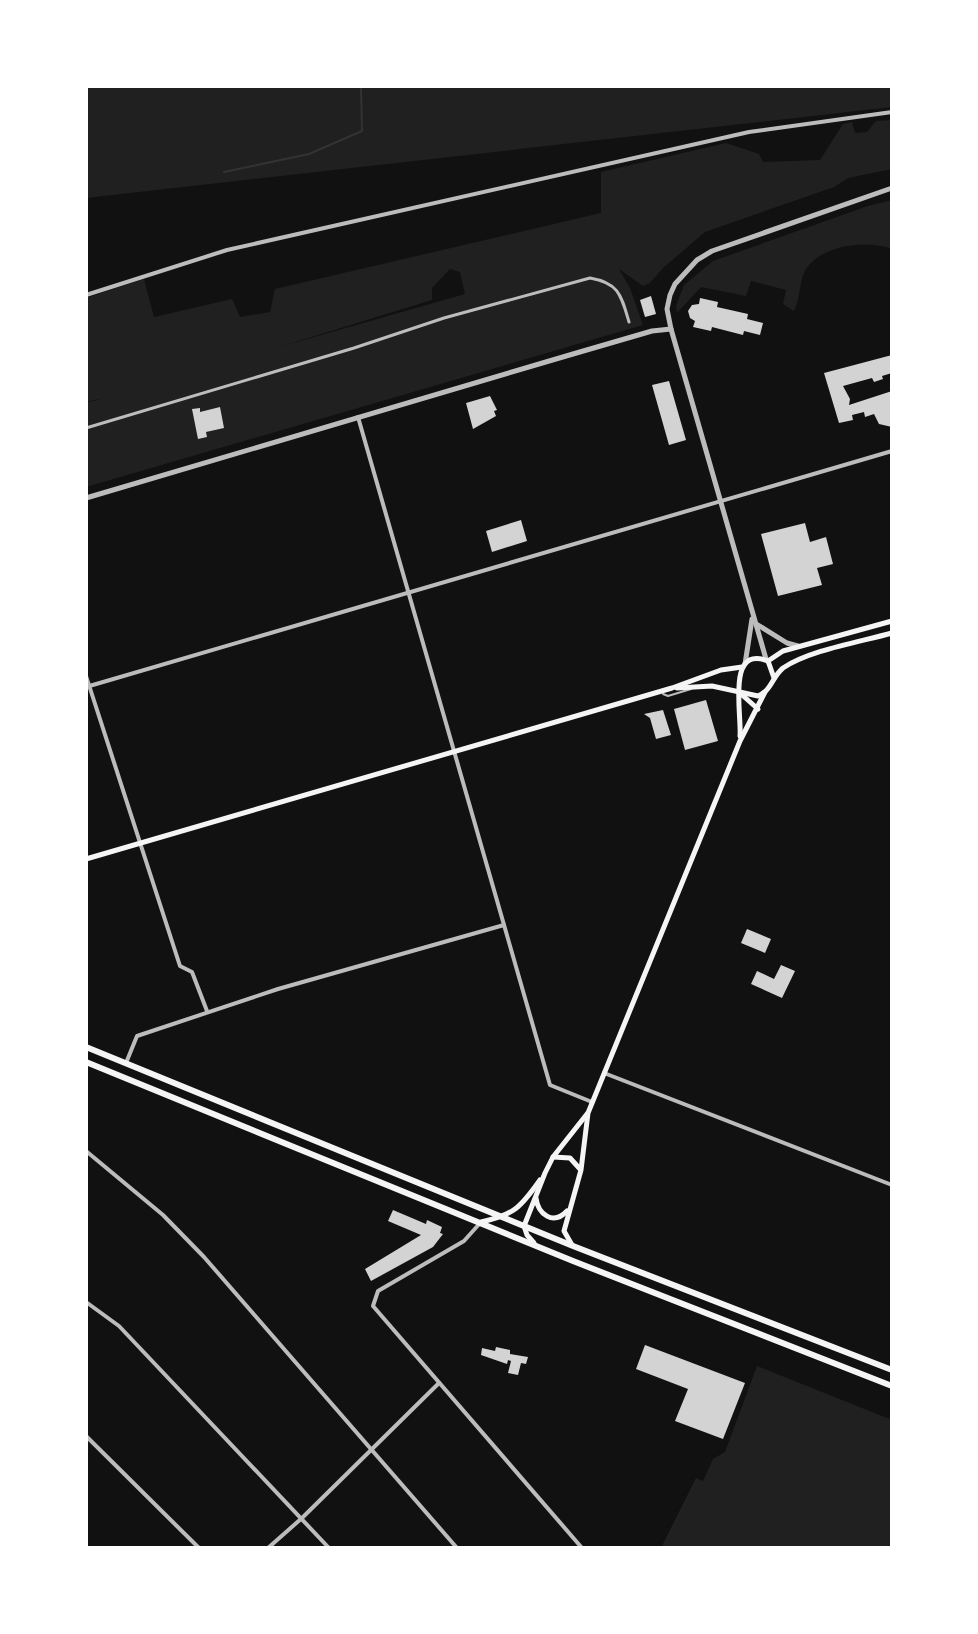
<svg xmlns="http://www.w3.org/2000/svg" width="978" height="1634" font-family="Rubik,sans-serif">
<rect width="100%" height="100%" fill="#111"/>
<g fill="#202020" fill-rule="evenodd">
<path d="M86 86H892V107L86 198Z"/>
<path d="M892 120V169L848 178 834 187 705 232 663 268 650 283 643 286 619 269 630 288 643 325 86 487V403L104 398 86 402V298L144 279 154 317 232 299 240 317 270 312 275 289 601 213V172L726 143 759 154 763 162 820 160 843 124 852 122 855 133 867 132 876 121ZM450 269 460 272 465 294 279 347 432 300V288Z"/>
<path d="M892 200V249C867 239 817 245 804 273 799 285 800 299 794 311L783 304 786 290 751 281 746 296 701 287 677 313 676 306 684 285 713 261 868 206Z"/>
<path d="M757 1366 892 1420V1548H661L696 1478 703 1481 713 1459 725 1452Z"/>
</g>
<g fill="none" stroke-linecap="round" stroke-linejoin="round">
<path stroke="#333" stroke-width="2" d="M224 172 309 154 362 131 361 86"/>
</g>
<g fill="#d3d3d3">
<path d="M651 296 656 314 645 317 640 300Z"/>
<path d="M700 298 718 302 717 307 748 314 747 319 763 323 760 335 744 331 743 335 712 327 711 331 693 327 695 321 690 318 688 311 692 305 699 304Z"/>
<path d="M892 355V373L882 376 883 379 874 382 872 378 843 386 850 399 849 405 892 391V427L879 424 874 414 865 417 864 412 852 415 853 420 839 423 824 373Z"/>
<path d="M669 381 686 440 669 445 652 385Z"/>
<path d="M490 396 497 410 494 411 496 416 473 429 466 403Z"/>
<path d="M220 407 224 428 206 432 207 437 198 439 192 409 200 408V412Z"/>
<path d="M521 520 527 541 492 552 486 531Z"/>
<path d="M805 523 810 542 826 537 833 564 817 568 822 585 778 596 761 534Z"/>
<path d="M706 700 718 741 685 750 674 709Z"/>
<path d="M663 710 671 735 656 739 650 718 644 714Z"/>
<path d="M747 929 771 939 765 953 741 943Z"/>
<path d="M781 965 795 971 782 998 751 984 757 971 774 979Z"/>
<path d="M393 1210 426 1224 427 1220 442 1227 440 1233 443 1234 433 1247 371 1281 365 1269 421 1235 388 1221Z"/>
<path d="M645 1345 745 1383 723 1439 675 1421 688 1389 636 1369Z"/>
<path d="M496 1347 510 1350V1354L528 1357 526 1364 521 1363 518 1375 508 1373 511 1361 508 1360 507 1364 481 1355 482 1348 495 1351Z"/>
</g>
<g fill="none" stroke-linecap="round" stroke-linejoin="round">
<path stroke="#bcbcbc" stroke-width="2" d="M663 694 668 696 691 689"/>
<path stroke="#bcbcbc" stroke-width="3" d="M86 428 354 348 444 318 590 278C619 283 621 295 629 322"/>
<g stroke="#bcbcbc" stroke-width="4">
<path d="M86 295 227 250 749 132 892 112"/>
<path d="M358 417 550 1085 592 1102"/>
<path d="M86 676 180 966 192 972 207 1011"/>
<path d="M86 687 892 451"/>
<path d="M126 1063 137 1036 278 989 504 925"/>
<path d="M604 1073 892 1185"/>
<path d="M86 1151 163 1215 204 1257 457 1548"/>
<path d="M481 1222 464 1241 378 1291 373 1306 582 1548"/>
<path d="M86 1302 119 1326 329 1548"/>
<path d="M86 1436 199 1548"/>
<path d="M268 1548 302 1518 439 1383"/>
</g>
<g stroke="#bcbcbc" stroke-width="5">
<path d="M86 498 573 354 652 331 671 329"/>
<path d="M758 625 787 643 798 646"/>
<path d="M766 659 671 329 667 309 670 295 675 284 697 260 712 251 892 188"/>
<path d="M745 664 752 619"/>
</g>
<g stroke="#f5f5f5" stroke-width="5">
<path d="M768 661 783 651 892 621"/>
<path d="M768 661 774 678"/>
<path d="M677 688 712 686 758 696C772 690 772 677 783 668 810 650 860 642 892 633"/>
<path d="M741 694 758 709"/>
<path d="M740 736C742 715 726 644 768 661"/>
<path d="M86 859 672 688 721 670 742 667"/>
<path d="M553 1157 570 1158 580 1169"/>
<path d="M536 1198C538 1214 553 1226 567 1211"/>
<path d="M481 1222C514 1215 521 1207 540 1180"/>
<path d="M534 1243 527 1235 524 1226 545 1173 553 1157 587 1114"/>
<path d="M572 1245 564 1231 581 1170 588 1113 740 741 765 692"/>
</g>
<g stroke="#f5f5f5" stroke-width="6">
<path d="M86 1047 573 1246 892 1370"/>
<path d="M86 1062 573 1261 892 1386"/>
</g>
</g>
<rect width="978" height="1634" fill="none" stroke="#ffffff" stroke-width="176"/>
</svg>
